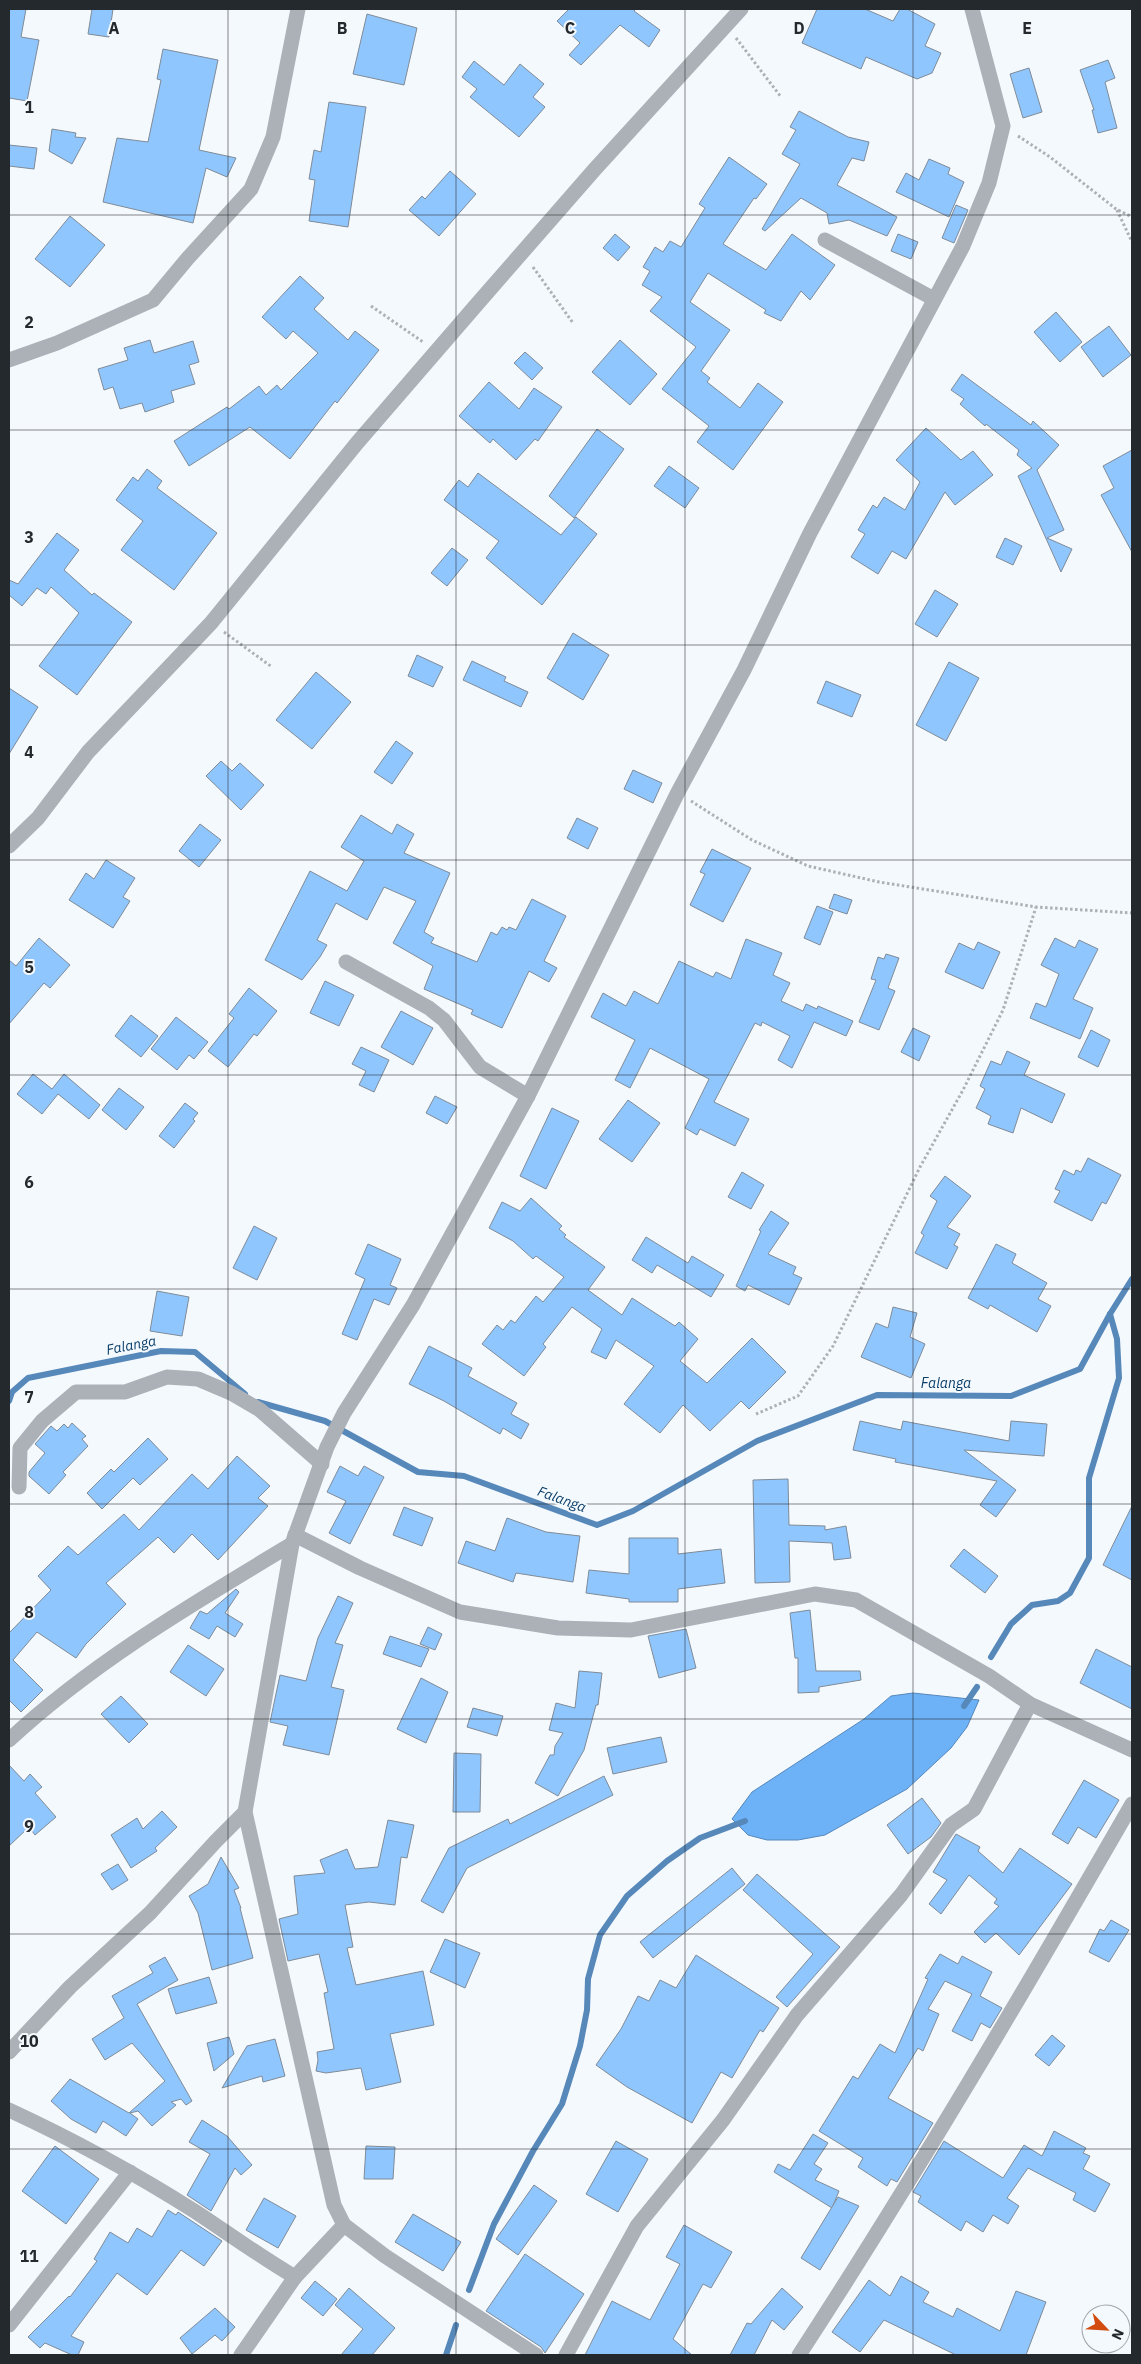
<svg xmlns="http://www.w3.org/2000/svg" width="1141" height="2364" font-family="'IBM Plex Sans',sans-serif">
<rect width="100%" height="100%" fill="#f4f9fe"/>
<path fill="#6db1f6" stroke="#5788ba" d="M913 1693 979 1700 967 1727 951 1748 907 1789 825 1835 798 1840H767L748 1835 732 1819 752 1792 864 1719 891 1696Z"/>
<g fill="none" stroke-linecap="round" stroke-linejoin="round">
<g stroke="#5788ba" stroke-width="6">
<path d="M9 1401 12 1392 28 1378 161 1351 195 1352 245 1394"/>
<path d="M258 1402 325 1421 418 1472 464 1476 597 1525 633 1511 757 1441 877 1395 1011 1396 1080 1369 1110 1314 1132 1279"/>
<path d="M991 1657 1011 1624 1032 1605 1058 1601 1070 1593 1089 1558V1478L1119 1378 1117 1339 1110 1314"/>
<path d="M964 1706 977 1687"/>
<path d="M469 2290 494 2224 533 2151 562 2104 580 2046 587 2010 588 1979 600 1935 627 1896 667 1861 700 1838 745 1821"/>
<path d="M446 2355 456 2325"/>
</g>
</g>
<g fill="#90c6fe" stroke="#7f8b97">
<path d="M9 9H26L21 37 39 40 27 101 9 98Z"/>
<path d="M92 9H113L109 37 88 34Z"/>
<path d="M569 9H636L634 11 660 30 649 47 620 25 581 65 569 55 580 43 557 21Z"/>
<path d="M817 9H865L893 21 900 9H907L935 24 925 46 941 53 932 73 917 79 866 57 861 69 802 43Z"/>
<path d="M367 14 417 28 404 85 353 74Z"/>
<path d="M163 49 218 60 199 150 236 158 227 177 206 168 193 223 103 202 117 138 148 142 161 80 157 79Z"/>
<path d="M1108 60 1115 78 1105 82 1117 128 1098 133 1092 110H1094L1080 70Z"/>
<path d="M474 61 504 85 520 64 544 84 533 97 545 107 519 137 470 97 477 89 462 77Z"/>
<path d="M1029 68 1042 112 1023 118 1010 74Z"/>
<path d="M329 102 366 107 348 227 309 221 315 180 309 179 314 150 321 152Z"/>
<path d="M799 111 848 137 869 142 864 161 852 158 837 185 897 217 887 236 849 220 829 224 827 213 801 198 765 231 762 229 800 164 782 154 796 130 790 127Z"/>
<path d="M52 129 76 133 75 137 86 138 72 164 49 151Z"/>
<path d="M9 145 37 148 34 169 9 166Z"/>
<path d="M729 157 767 184 756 199 754 198 723 244 766 270 792 234 835 265 810 300 801 291 781 321 764 313 766 310 708 273 690 302 730 330 701 371 710 378 707 382 740 408 758 383 783 402 733 470 697 442 709 426 662 389 696 347 650 311 662 297 642 285 650 271 643 267 655 247 663 252 670 241 681 247 705 208 699 204Z"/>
<path d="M929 159 950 168 948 174 964 182 949 217 896 192 906 173 919 180Z"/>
<path d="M450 171 476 194 439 236 409 210 422 196 425 199Z"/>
<path d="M956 205 968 210 954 243 942 238Z"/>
<path d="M70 216 105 245 70 287 35 259Z"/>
<path d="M615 234 630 247 618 261 603 248Z"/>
<path d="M898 234 918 242 911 259 891 251Z"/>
<path d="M300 276 324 298 314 309 348 340 355 331 379 350 337 403 335 401 290 459 250 427 189 466 174 441 227 407 229 409 259 386 266 395 277 385 281 390 318 353 293 331 286 339 262 317Z"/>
<path d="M1056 312 1082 342 1060 362 1034 332Z"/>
<path d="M1109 326 1131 355 1103 377 1081 347Z"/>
<path d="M150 340 154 353 193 341 199 362 189 365 195 384 171 391 174 402 145 412 142 403 120 409 113 387 104 390 98 369 128 360 124 348Z"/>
<path d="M620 340 657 374 630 405 592 372Z"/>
<path d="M525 352 543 368 532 380 514 363Z"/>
<path d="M962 374 1031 425 1033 421 1059 445 1037 470 1064 530 1047 538 1072 549 1061 572 1018 476 1032 468 1017 455 1019 450 986 424 985 426 960 404 964 399 951 390Z"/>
<path d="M489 382 519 409 534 388 562 407 538 441 535 439 516 460 493 439 490 443 459 416Z"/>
<path d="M926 428 961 460 973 451 993 475 955 505 945 492 906 559 892 551 878 574 851 557 865 534 858 530 873 505 877 508 884 497 905 510 920 482 896 460Z"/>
<path d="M597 429 624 449 574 518 549 496Z"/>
<path d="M1132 450V552L1101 495 1114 488 1103 466Z"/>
<path d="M669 466 699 488 685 508 654 486Z"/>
<path d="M147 469 162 481 157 488 217 533 174 590 121 550 143 521 116 500 133 477 138 481Z"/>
<path d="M478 473 561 535 576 517 597 534 542 605 486 558 499 541 444 500 459 480 468 487Z"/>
<path d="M57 533 79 550 64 570 92 595 94 593 132 622 77 695 39 666 79 613 51 587 46 594 37 588 22 606 9 595V580L18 584Z"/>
<path d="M1005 538 1022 546 1013 565 996 557Z"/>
<path d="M452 548 468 560 447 586 431 573Z"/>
<path d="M935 590 958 604 937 637 915 624Z"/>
<path d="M573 633 609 655 583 700 547 678Z"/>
<path d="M417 655 443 667 433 687 408 676Z"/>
<path d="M472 661 506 677 504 681 528 692 521 707 463 680Z"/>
<path d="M949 662 979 678 946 741 916 725Z"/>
<path d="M316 672 351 702 312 749 276 720Z"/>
<path d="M826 681 861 695 852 717 817 703Z"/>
<path d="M9 688 38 707 9 754Z"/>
<path d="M396 741 413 753 392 784 374 772Z"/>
<path d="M221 761 232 771 240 763 264 785 241 810 206 776Z"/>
<path d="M633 770 662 783 653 803 624 789Z"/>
<path d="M361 815 392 834 397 824 414 834 404 853 450 873 424 932 434 938 431 943 477 962 491 932 497 935 502 927 507 930 509 927 516 930 532 899 566 916 544 961 557 968 549 982 529 971 502 1028 471 1014 473 1010 424 989 433 966 393 943 416 901 384 887 367 920 336 903 317 940 327 945 320 957 302 980 265 960 310 871 347 891 364 861 341 847Z"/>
<path d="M577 818 598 828 588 849 567 838Z"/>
<path d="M200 824 221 840 199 867 179 851Z"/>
<path d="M712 849 751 868 723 922 690 905 705 874 700 872Z"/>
<path d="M106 860 135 878 123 897 130 901 113 928 69 900 86 873 94 879Z"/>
<path d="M834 894 852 900 847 914 829 908Z"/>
<path d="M817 906 833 912 820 945 804 938Z"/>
<path d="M39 938 70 965 50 988 44 983 9 1024V960L16 966Z"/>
<path d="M1055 938 1075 948 1079 940 1098 949 1073 999 1093 1008 1080 1039 1030 1018 1036 1003 1046 1007 1059 974 1041 965Z"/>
<path d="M746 939 782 953 773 975 790 983 781 1001 803 1011 806 1004 817 1009 818 1006 853 1021 846 1036 814 1022 792 1068 778 1060 790 1036 762 1022 761 1026 755 1023 714 1102 749 1119 735 1146 700 1129 697 1135 685 1128 709 1079 650 1048 630 1088 615 1080 635 1040 591 1017 603 993 626 1006 634 991 658 1004 679 961 713 977 716 972 731 979Z"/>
<path d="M978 942 1000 952 983 989 945 972 959 943 974 950Z"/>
<path d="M886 954 899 958 888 988 895 991 879 1030 859 1022 876 980 871 979 878 957 884 959Z"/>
<path d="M325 981 354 995 339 1026 310 1013Z"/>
<path d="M249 988 277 1011 257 1036 254 1034 228 1067 208 1051 234 1018 229 1014Z"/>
<path d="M401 1011 433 1028 413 1065 381 1047Z"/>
<path d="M131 1015 158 1036 141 1057 115 1036Z"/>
<path d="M176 1017 208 1042 194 1059 189 1055 177 1070 151 1049Z"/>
<path d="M913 1028 930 1036 919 1061 901 1052Z"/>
<path d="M1091 1030 1110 1040 1098 1067 1078 1057Z"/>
<path d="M361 1047 389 1060 374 1092 359 1085 366 1071 352 1064Z"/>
<path d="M1007 1051 1030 1062 1024 1075 1065 1094 1052 1123 1021 1108 1013 1133 988 1124 991 1116 976 1108 985 1089 980 1086 991 1061 1001 1065Z"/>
<path d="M33 1074 52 1089 64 1074 100 1105 89 1119 58 1094 42 1114 17 1094Z"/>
<path d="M119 1088 144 1107 126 1130 102 1110Z"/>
<path d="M435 1096 457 1107 447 1124 426 1113Z"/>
<path d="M628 1100 660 1123 632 1162 599 1139Z"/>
<path d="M185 1103 198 1113 193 1119 195 1121 174 1148 159 1136Z"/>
<path d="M552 1108 579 1121 546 1189 520 1176Z"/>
<path d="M1088 1158 1121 1175 1106 1204 1102 1202 1092 1221 1054 1202 1060 1191 1055 1189 1064 1170 1074 1175 1076 1170 1081 1172Z"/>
<path d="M742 1172 764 1185 751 1209 728 1197Z"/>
<path d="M945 1176 971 1196 947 1227 960 1234 954 1245 958 1247 947 1269 915 1253 924 1235 921 1233 937 1201 930 1196Z"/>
<path d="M531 1198 562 1226 559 1229 566 1235 564 1237 605 1267 588 1290 622 1315 632 1298 675 1326 679 1322 698 1339 680 1361 707 1383 752 1338 786 1372 749 1409 741 1401 710 1431 683 1405 660 1433 624 1404 654 1366 616 1340 606 1359 591 1352 602 1329 572 1307 543 1344 546 1347 524 1376 482 1344 497 1325 503 1330 511 1320 515 1323 536 1296 543 1302 564 1277 536 1256 533 1259 513 1241 489 1228 502 1202 520 1211Z"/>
<path d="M771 1211 789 1223 768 1254 796 1267 793 1274 802 1278 789 1305 748 1285 745 1291 736 1286 761 1231 759 1230Z"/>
<path d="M254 1226 277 1238 257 1280 233 1268Z"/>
<path d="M646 1237 688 1263 692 1256 724 1275 711 1297 657 1265 652 1273 632 1260Z"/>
<path d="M368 1244 401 1259 390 1285 397 1288 389 1305 374 1299 357 1340 342 1334 365 1279 355 1274Z"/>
<path d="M996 1244 1016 1254 1012 1263 1047 1283 1038 1299 1051 1306 1037 1332 990 1305 988 1309 968 1298Z"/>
<path d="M157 1291 189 1297 182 1336 150 1331Z"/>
<path d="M893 1307 917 1313 910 1337 925 1344 911 1378 861 1357 876 1323 888 1328Z"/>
<path d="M429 1346 472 1368 468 1376 517 1403 511 1414 529 1424 521 1439 503 1428 500 1434 444 1401 409 1384Z"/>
<path d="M860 1421 901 1430 903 1421 1009 1441 1011 1421 1047 1424 1044 1456 964 1450 1016 1490 996 1517 980 1505 997 1481 895 1462 896 1459 853 1450Z"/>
<path d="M72 1423 86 1436 82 1439 88 1446 63 1472 66 1475 49 1494 29 1476V1472L45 1453 35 1444 51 1426 57 1431 64 1424 68 1428Z"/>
<path d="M148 1438 168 1459 140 1485 133 1478 102 1509 87 1493 111 1469 114 1472Z"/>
<path d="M237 1456 270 1486 258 1498 268 1506 218 1560 192 1534 174 1553 158 1537 106 1583 126 1604 86 1644 76 1658 37 1632 13 1660 43 1690 21 1712 9 1700V1633L51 1590 38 1576 68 1546 78 1555 124 1514 139 1530 192 1474 208 1489Z"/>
<path d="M340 1466 358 1476 364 1466 384 1477 350 1544 329 1533 346 1501 327 1492Z"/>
<path d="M788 1479 789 1525 825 1526V1530L846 1526 851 1558 834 1560 832 1543 789 1541 790 1582 755 1583 753 1480Z"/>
<path d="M1132 1506V1580L1103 1565Z"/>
<path d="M404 1507 433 1518 422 1546 393 1535Z"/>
<path d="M507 1518 546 1532 580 1536 573 1582 516 1573 513 1582 458 1563 466 1541 495 1551Z"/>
<path d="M629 1538H678V1554L721 1549 725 1583 678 1589V1602H629V1599L586 1593 589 1570 629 1574Z"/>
<path d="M964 1549 998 1576 985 1593 950 1566Z"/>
<path d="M236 1589 239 1592 225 1613 243 1624 235 1637 217 1626 209 1639 190 1628 200 1611 207 1614Z"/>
<path d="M338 1596 353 1603 335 1643 343 1645 331 1687 344 1690 329 1755 283 1745 288 1726 270 1722 280 1675 306 1681 318 1638Z"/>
<path d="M810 1610 816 1671H860L861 1680 819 1687V1692L798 1693V1658H795L790 1613Z"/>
<path d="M428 1627 442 1634 435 1650 420 1644Z"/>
<path d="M686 1629 696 1668 659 1678 648 1636Z"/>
<path d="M390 1636 429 1649 421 1667 383 1654Z"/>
<path d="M188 1645 224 1669 206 1696 170 1672Z"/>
<path d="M1096 1649 1132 1667V1709L1080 1683Z"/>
<path d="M579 1671 602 1673 598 1705H596L584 1750 558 1796 535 1783 550 1755H554L555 1746 563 1733 549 1730 556 1703 575 1708Z"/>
<path d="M421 1678 448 1692 426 1743 397 1729Z"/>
<path d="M121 1696 148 1724 129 1743 101 1714Z"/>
<path d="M473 1708 503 1716 497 1736 467 1727Z"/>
<path d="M661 1737 667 1762 613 1774 607 1748Z"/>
<path d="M454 1753 481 1754 480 1812H453Z"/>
<path d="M9 1765 24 1781 30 1774 42 1787 35 1793 56 1817 35 1835 29 1827 9 1846Z"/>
<path d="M604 1776 613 1795 467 1868 443 1913 421 1901 449 1848 508 1819 510 1824Z"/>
<path d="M1084 1780 1119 1800 1096 1838 1078 1827 1068 1844 1052 1834Z"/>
<path d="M922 1798 941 1823 931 1837 908 1854 887 1825Z"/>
<path d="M162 1811 177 1827 155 1848 157 1851 131 1868 111 1835 137 1818 143 1829Z"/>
<path d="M388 1820 414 1825 407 1858 401 1857 395 1905 369 1902 345 1905 353 1947 347 1948 356 1985 423 1971 434 2025 390 2034 401 2082 366 2090 361 2068 326 2073 316 2071 318 2060 317 2052 334 2049 324 1993 328 1992 319 1954 288 1961 279 1919 298 1914 294 1876 325 1873 320 1860 347 1849 355 1869 378 1867Z"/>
<path d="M956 1834 980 1847 978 1851 1003 1873 1020 1848 1072 1884 1019 1955 996 1933 985 1943 974 1932 999 1906 994 1903 997 1899 969 1875 941 1914 929 1904 947 1880 933 1872Z"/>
<path d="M221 1857 239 1888 234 1890 241 1908H240L253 1958 212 1970 198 1913 189 1896 208 1884Z"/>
<path d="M118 1864 128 1880 112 1890 101 1874Z"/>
<path d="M732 1868 745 1884 653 1958 640 1942Z"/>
<path d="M757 1874 840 1947 787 2007 776 1997 813 1954 743 1890Z"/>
<path d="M1111 1920 1129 1930 1109 1962 1089 1952 1100 1929 1104 1931Z"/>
<path d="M445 1939 480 1953 465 1988 430 1972Z"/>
<path d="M940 1954 958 1964 962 1956 992 1972 980 1996 1002 2008 990 2028 981 2023 972 2041 952 2031 972 1994 945 1981 928 2009 939 2014 923 2051 918 2048 888 2098 933 2123 897 2182 891 2179 887 2186 858 2167 863 2158 819 2131 853 2076 858 2079 880 2044 895 2053 928 1979 925 1978Z"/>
<path d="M696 1955 779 2008 763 2032 760 2030 732 2078 721 2072 692 2123 627 2087 596 2065 621 2029 638 1996 649 2001 660 1980 676 1988Z"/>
<path d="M165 1957 178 1980 137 2004 192 2101 186 2105 181 2099 171 2102 176 2105 152 2126 138 2111 130 2113 138 2119 126 2136 103 2121 96 2133 71 2119 51 2101 70 2079 129 2113 165 2081 132 2043 105 2060 92 2039 124 2018 112 1996 153 1973 149 1966Z"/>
<path d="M209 1977 217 2003 176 2014 168 1989Z"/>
<path d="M1052 2035 1065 2046 1049 2066 1035 2055Z"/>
<path d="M229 2037 234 2054 214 2071 207 2043Z"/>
<path d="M275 2039 285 2076 263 2082 262 2076 222 2088 247 2046Z"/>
<path d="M202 2120 227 2136 252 2165 241 2175 235 2168 211 2211 187 2195 210 2154 189 2142Z"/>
<path d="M1054 2131 1086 2148 1083 2153 1090 2156 1083 2169 1110 2184 1095 2212 1073 2200 1076 2193 1028 2168 1007 2198 1019 2206 1008 2224 993 2215 983 2232 966 2221 961 2231 918 2202 921 2196 913 2192 944 2141 1003 2178 1024 2145 1042 2156Z"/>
<path d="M813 2134 828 2143 814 2164 822 2169 815 2180 839 2191 832 2208 774 2172 778 2164 790 2170Z"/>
<path d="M616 2141 648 2159 618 2212 586 2194Z"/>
<path d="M55 2146 99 2179 66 2224 22 2191Z"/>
<path d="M366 2146 395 2147 393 2179H364Z"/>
<path d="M534 2185 557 2201 518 2255 496 2239Z"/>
<path d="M838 2197 859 2206 820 2270 801 2258Z"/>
<path d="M264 2198 296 2216 278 2248 246 2230Z"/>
<path d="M168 2210 176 2215 178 2212 222 2241 204 2266 181 2250 147 2295 117 2273 71 2336 84 2342 78 2355H72L45 2343 40 2348 28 2337 69 2296 70 2297 97 2261 94 2259 110 2232 128 2243 137 2228 152 2237Z"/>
<path d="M413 2214 461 2242 443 2271 395 2242Z"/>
<path d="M684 2225 732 2252 711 2288 703 2284 673 2339 692 2355H585L612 2301 650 2320 680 2264 666 2257Z"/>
<path d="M525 2254 584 2294 545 2353 541 2347 486 2311Z"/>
<path d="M901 2276 929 2292 923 2302 953 2317 957 2308 1000 2331 1016 2291 1046 2302 1026 2355H956L884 2320 860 2352 832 2332 869 2280 890 2296Z"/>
<path d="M315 2281 337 2299 323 2316 301 2298Z"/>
<path d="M349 2288 395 2328 372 2355H341L363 2329 335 2305Z"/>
<path d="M782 2288 803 2307 784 2330 772 2320 754 2355H730L747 2323 751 2324Z"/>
<path d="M215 2308 235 2327 222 2341 215 2335 192 2354 180 2338Z"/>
</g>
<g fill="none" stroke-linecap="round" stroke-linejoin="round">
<g stroke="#acb1b6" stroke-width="3" stroke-dasharray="2.5 2.5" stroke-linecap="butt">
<path d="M736 38 781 97"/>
<path d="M1018 136 1050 157 1116 209 1132 217"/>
<path d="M1117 210 1132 242"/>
<path d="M533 267 573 323"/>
<path d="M371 306 423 342"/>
<path d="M224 632 272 667"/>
<path d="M691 801 752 840 808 866 879 882 1036 907 1132 913"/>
<path d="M756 1414 798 1396 833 1346 920 1167 963 1090 1003 1010 1036 907"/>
</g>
<g stroke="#abb1b7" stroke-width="15">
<path d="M825 240 934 299"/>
<path d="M9 360 57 343 153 300 188 258 251 189 273 137 298 9"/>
<path d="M9 846 38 818 88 752 211 623 357 443 478 303 595 169 741 9"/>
<path d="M346 962 429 1008 444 1020 480 1067 528 1096"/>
<path d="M19 1487 20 1448 42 1421 76 1392H125L167 1377 198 1379 231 1393 260 1410 322 1464"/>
<path d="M295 1535 360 1568 460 1612 558 1628 631 1630 815 1594 856 1600 989 1676 1030 1704 1132 1750"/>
<path d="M9 1740C93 1662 194 1603 292 1544"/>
<path d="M9 2052 70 1987 150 1913 216 1841 245 1812"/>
<path d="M9 2110C74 2140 136 2174 196 2212 229 2234 261 2257 295 2277L344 2225"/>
<path d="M9 2325 130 2172"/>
<path d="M241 2355 295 2277"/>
<path d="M536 2355 385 2256 344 2225 334 2205 245 1812 292 1544 327 1447 344 1413 413 1305 528 1096 678 792 744 670 810 533 963 246 989 183 1003 126 972 9"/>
<path d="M566 2355 637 2226 723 2120 797 2015 901 1895 951 1825 974 1809 1030 1704"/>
<path d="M799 2355C916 2175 1025 1990 1132 1804"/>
</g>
</g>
<path fill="none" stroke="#24292e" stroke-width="1" stroke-opacity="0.55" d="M228 9V2355M456 9V2355M685 9V2355M913 9V2355M9 215H1132M9 430H1132M9 645H1132M9 860H1132M9 1075H1132M9 1289H1132M9 1504H1132M9 1719H1132M9 1934H1132M9 2149H1132"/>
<g text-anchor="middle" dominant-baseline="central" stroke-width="4" stroke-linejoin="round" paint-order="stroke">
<g font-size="14" font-style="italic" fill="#0a3d68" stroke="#f4f9fe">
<text transform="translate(131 1345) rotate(-11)">Falanga</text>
<text x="946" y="1383">Falanga</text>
<text transform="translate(562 1499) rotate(20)">Falanga</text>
</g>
</g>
<g font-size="16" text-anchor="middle" font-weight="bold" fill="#24292e" stroke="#f4f9fe" stroke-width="4" stroke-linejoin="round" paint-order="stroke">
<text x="114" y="34">A</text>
<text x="342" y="34">B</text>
<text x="570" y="34">C</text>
<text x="799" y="34">D</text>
<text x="1027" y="34">E</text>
<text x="29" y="113">1</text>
<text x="29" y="328">2</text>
<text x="29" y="543">3</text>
<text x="29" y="758">4</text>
<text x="29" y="973">5</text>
<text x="29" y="1188">6</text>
<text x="29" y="1403">7</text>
<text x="29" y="1618">8</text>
<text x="29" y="1832">9</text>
<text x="29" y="2047">10</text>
<text x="29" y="2262">11</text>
</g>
<rect width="1141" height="2364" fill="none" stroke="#24292e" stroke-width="20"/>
<g transform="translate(1106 2329) rotate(115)"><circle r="24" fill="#f4f9fe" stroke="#a1a6ab"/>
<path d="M0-4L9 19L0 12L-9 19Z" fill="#d24c10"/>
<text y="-8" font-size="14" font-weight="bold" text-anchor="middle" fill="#24292e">N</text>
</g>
</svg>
